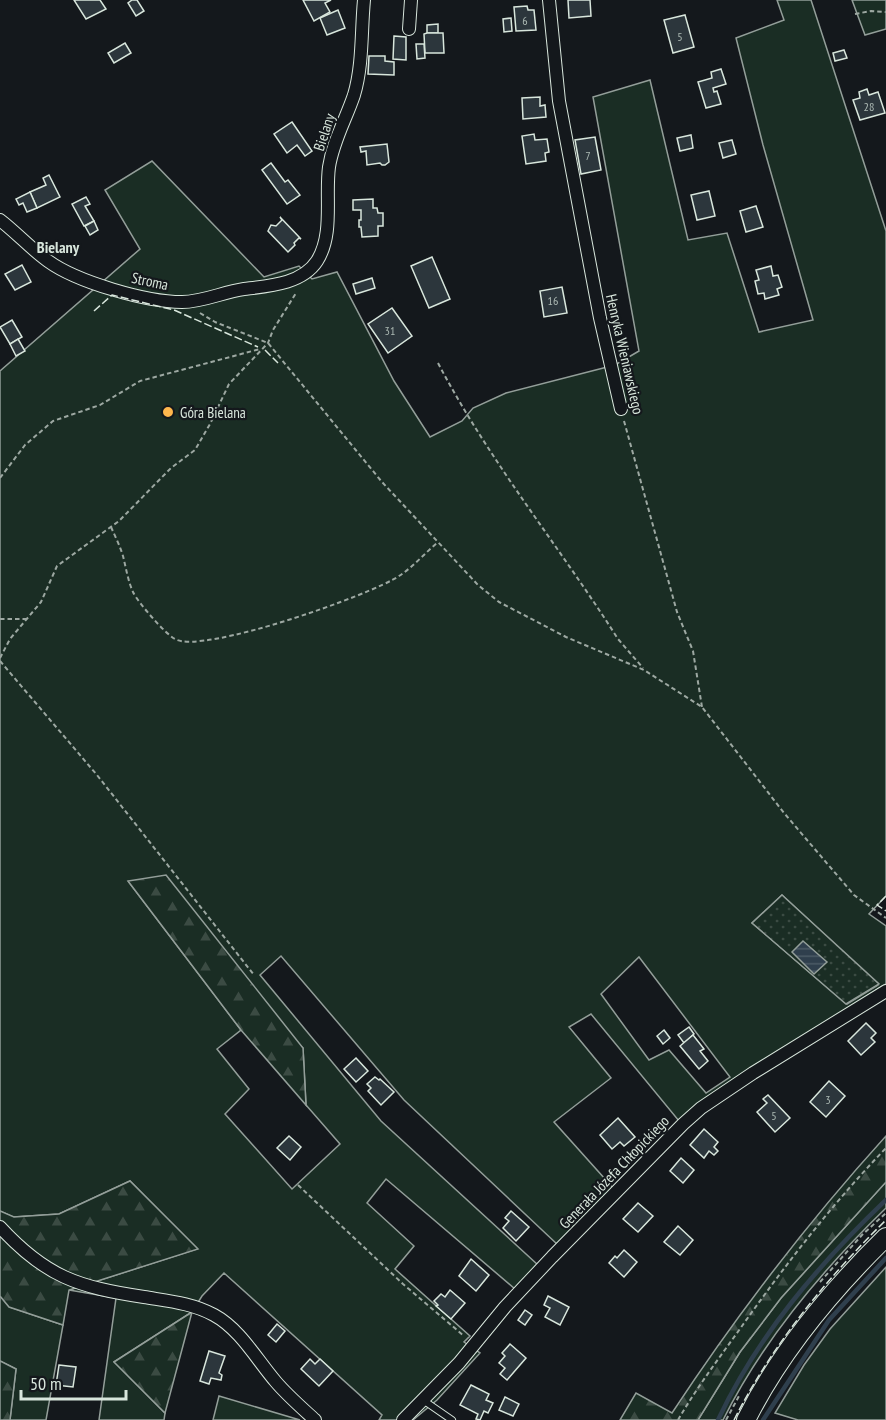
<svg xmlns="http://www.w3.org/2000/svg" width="886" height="1420" font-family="'PT Sans Narrow',sans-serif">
<defs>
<pattern id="forest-firs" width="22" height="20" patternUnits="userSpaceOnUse" patternTransform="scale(1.5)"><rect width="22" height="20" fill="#1a2d24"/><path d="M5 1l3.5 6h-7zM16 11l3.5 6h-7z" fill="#3b4b43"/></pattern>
<pattern id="garden-dots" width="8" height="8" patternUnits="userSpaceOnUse" patternTransform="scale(1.5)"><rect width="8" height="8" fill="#1a2d24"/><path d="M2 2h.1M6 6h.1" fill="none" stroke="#3b4b43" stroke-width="1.8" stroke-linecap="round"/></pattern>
<pattern id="water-rules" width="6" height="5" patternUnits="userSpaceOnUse" patternTransform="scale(1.5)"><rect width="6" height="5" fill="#2f3f4d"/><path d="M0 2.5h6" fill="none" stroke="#4c5b66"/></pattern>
</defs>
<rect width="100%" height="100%" fill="#14181c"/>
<g fill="#1a2d24" stroke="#939e99" stroke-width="1.5" fill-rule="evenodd">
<path d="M777 0H811L886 231V896L869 914 886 926V984L698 1104 679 1121 591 1014 569 1027 611 1078 554 1122 614 1189 558 1245 404 1100 281 956 260 975 381 1121 538 1265 515 1289 386 1179 367 1203 414 1246 395 1269 470 1336 464 1342 480 1353 437 1400 413 1420H379L382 1415 224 1273 202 1296 192 1312 114 1362 165 1413 164 1420H99L116 1298 69 1290 197 1249 130 1181 59 1214 13 1217 0 1211V371L140 249 105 190 152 161 264 277 299 266 312 279 337 272 394 381 430 437 462 421 473 408 506 393 615 365 639 351 593 97 650 80 688 240 727 233 759 332 813 320 763 145 736 38 784 20ZM128 881 303 1048 306 1105 340 1144 292 1189 225 1114 249 1089 217 1049 241 1030ZM782 895 878 984V985L847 1004 752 923ZM639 957 730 1077 706 1093 669 1050 649 1060 601 994Z"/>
<path d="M852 0H886V29L865 35Z"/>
<path d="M886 1182V1208C822 1270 763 1340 723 1420H698L740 1352 781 1298Z"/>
<path d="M886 1267V1420H798L775 1413 804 1365 830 1329Z"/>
<path d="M0 1296 10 1307 63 1325 46 1420H10L16 1369 0 1361Z"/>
<path d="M219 1396 300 1420H213Z"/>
</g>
<g fill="url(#forest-firs)" stroke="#939e99" stroke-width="1.5">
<path d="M166 875 303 1048 306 1105 241 1030 128 881Z"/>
<path d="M886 1136V1182L781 1298 740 1352 698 1420H620L636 1393 672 1413C736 1316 808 1222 886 1136Z"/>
<path d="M130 1181 198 1249 69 1290 63 1325 9 1307 0 1296V1211L14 1217 59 1214Z"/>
<path d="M192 1312 165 1413 114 1362Z"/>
<path d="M0 1361 16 1369 10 1420H0Z"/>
</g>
<path fill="url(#garden-dots)" stroke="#939e99" stroke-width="1.5" d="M782 895 879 984 846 1004 752 923Z"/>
<path fill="url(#water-rules)" stroke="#939e99" stroke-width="1.5" d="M803 941 827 962 814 974 792 952Z"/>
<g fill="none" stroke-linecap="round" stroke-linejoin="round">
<g stroke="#2f3f4d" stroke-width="4.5">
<path d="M718 1420C758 1335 818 1265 886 1200"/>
<path d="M763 1420 829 1320 886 1258"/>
</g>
</g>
<g fill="#2c363c" stroke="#d8e6dc" stroke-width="1.5">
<path d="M74 0H100L106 9 86 19Z"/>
<path d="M132 0H137L144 11 136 16 128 3Z"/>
<path d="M303 0H331L325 3 330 12 314 21Z"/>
<path d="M568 0H590L591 16 569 18Z"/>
<path d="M527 6 528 10H534L536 30 516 31 514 7Z"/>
<path d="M338 10 345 28 327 35 320 18Z"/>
<path d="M685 15 694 47 673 53 664 20Z"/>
<path d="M511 18 512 31 504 32 503 19Z"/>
<path d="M438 24V33H427V25Z"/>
<path d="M427 33H443L444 53H425L424 34Z"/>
<path d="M394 36 406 37V60L393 59Z"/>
<path d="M125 43 131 53 114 63 108 53Z"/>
<path d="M416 44H424L425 58 417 59Z"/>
<path d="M844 50 847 58 835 61 833 53Z"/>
<path d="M369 56H385V61L394 62V75L368 74Z"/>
<path d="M721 69 726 84 713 88 714 92 717 91 721 104 706 108 698 82 712 78 711 72Z"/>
<path d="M867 89 869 95 878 92 885 113 860 120 853 100 860 98 859 92Z"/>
<path d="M540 97V106L545 105 546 117 523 119 522 98Z"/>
<path d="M292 122 312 151 305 156 297 145 287 153 274 134Z"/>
<path d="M534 134 535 140 547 139 549 152 545 153 546 161 526 164 522 136Z"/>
<path d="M691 135 693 148 680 151 677 138Z"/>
<path d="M595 137 601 170 581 174 575 140Z"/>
<path d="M732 140 736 154 723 158 719 143Z"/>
<path d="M387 144 389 162 385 165H382L380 163 367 165 366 151 361 152 360 147Z"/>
<path d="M271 163 285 182 288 180 300 195 287 204 262 170Z"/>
<path d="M49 175 60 197 37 208 30 192 46 185 43 178Z"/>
<path d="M709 191 715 216 697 220 691 195Z"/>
<path d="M30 192 37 208 27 212 23 203 19 205 16 199Z"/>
<path d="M86 197 90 204 85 206 94 221 84 226 72 204Z"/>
<path d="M373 199V208H377L378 213H383V226H378V236L362 237 361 227H359V220H361V210H353V200Z"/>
<path d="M756 206 763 227 746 232 740 211Z"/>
<path d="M280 217 301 239 299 238 294 243 295 245 288 252 268 231 271 225 276 226 282 220Z"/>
<path d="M94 221 98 230 90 235 85 226Z"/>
<path d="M432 257 450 299 429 308 411 266Z"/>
<path d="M22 265 31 282 15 290 5 274Z"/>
<path d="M771 266 773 276 778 275 782 287 777 289 779 295 765 299 764 293 758 294 755 281 759 280 756 270Z"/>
<path d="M372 278 375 288 356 294 353 284Z"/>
<path d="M562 287 567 313 544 317 540 291Z"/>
<path d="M392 308 412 336 388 353 368 324Z"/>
<path d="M12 320 22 337 10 344 0 327Z"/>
<path d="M18 339 25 351 16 356 10 344Z"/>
<path d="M866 1023 876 1033 871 1038 875 1042 861 1055 848 1041Z"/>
<path d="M689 1027 694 1034 684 1043 678 1035Z"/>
<path d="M664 1030 670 1038 663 1044 657 1036Z"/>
<path d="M693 1035 704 1049 700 1051 708 1061 699 1069 680 1046Z"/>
<path d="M356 1058 368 1071 356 1082 344 1069Z"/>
<path d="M375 1077 379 1080 380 1079 394 1092 381 1105 368 1091 371 1088 367 1084Z"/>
<path d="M829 1081 845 1096 826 1117 810 1102Z"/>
<path d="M768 1095 790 1118 775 1132 757 1112 767 1103 763 1099Z"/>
<path d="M618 1118 635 1137 624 1146 620 1142 612 1149 600 1135Z"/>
<path d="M704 1129 718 1142 714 1147 718 1151 714 1155 709 1151 704 1158 690 1145Z"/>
<path d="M289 1136 301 1147 290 1160 277 1148Z"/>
<path d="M681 1158 694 1170 683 1183 670 1171Z"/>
<path d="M638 1203 653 1216 638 1232 623 1219Z"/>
<path d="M511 1211 529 1227 516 1241 503 1228 509 1221 505 1218Z"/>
<path d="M678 1226 693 1240 680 1255 664 1242Z"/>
<path d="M624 1250 637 1262 624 1277 609 1263 615 1256 617 1258Z"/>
<path d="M471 1259 489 1275 476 1291 459 1276Z"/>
<path d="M450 1290 465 1303 451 1319 436 1306 438 1305 434 1301 441 1294 445 1297Z"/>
<path d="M548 1296 569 1307 560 1325 545 1317 550 1308 544 1305Z"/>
<path d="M525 1310 532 1315 525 1325 518 1320Z"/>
<path d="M277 1324 285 1331 276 1342 268 1335Z"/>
<path d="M510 1344 526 1358 507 1380 500 1374 505 1368 499 1363 505 1356 502 1353Z"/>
<path d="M209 1351 225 1356 219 1373 222 1375 221 1380 211 1378 209 1384 200 1381Z"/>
<path d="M310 1359 315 1364 320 1359 333 1371 319 1386 301 1369Z"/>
<path d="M59 1365 76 1367 73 1387 56 1385Z"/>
<path d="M471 1385 489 1394 486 1400 493 1403 488 1413 484 1411 480 1420 476 1419 478 1414 460 1405Z"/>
<path d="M505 1397 519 1404 513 1416 499 1410Z"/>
</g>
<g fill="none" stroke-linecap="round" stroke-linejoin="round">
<defs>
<path id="service" d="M423 1400 452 1420"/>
<g id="minor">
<path d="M549 0 559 101 600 318 621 409"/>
<path d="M409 29 411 0"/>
<path d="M0 220C17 233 31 249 48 261 77 282 146 302 182 302 203 302 223 292 244 289 269 286 302 284 317 261 334 234 325 197 329 167 333 141 346 119 354 95 363 65 361 31 364 0"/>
<path d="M0 1227C46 1277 78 1287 144 1297 168 1301 192 1303 214 1315 240 1329 257 1360 276 1382 288 1396 302 1408 315 1420"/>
<path d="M403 1420 459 1363 505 1307 552 1257 683 1124 701 1108 753 1073 886 991"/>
</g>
<path id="secondary" d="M746 1420C780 1352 832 1290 886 1237"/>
</defs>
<use href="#service" stroke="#d8e6dc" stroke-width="8"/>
<use href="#minor" stroke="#d8e6dc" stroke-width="14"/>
<use href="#secondary" stroke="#d8e6dc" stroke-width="20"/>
<g stroke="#9da8a2" stroke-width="2" stroke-dasharray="4.5 3" stroke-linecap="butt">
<path d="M855 14 871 11 886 12"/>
<path d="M200 313 215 322 268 343 382 482 478 585 499 602 566 637 644 670 702 707 784 813 854 895 886 918"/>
<path d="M438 363C490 462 559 546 618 639L643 668"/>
<path d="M624 421 677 612 693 651 702 707"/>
<path d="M0 478 25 445 53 421 100 405 140 381 260 349"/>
<path d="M111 527C115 536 120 546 123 556 126 568 128 581 133 592 137 601 165 634 175 639 201 655 371 595 399 576 413 567 425 553 437 543"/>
<path d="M0 619H28"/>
<path d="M0 658 10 639 41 602 57 566 119 521 171 468 195 450 210 424 229 384 268 343 273 330 296 293"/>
<path d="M0 661 97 775 254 975"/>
<path d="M298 1185 403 1284 464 1336"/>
<path d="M820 1282 862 1235 886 1213"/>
<path d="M678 1420C697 1387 720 1357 742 1326 786 1264 833 1203 886 1148"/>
<path d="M726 1420 739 1396"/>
</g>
<use href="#service" stroke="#14181c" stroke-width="6"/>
<use href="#minor" stroke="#14181c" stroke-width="12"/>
<use href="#secondary" stroke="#14181c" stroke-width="18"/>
<g stroke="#d8e6dc" stroke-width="1.5" stroke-dasharray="8 3" stroke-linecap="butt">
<path d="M94 311 112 295 174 310 258 347"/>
<path d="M265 350 278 363"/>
<path d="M886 896 877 905 886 911"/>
<path d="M734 1420C772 1345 826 1279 886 1220"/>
</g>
</g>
<circle fill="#ffb74d" stroke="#14181c" stroke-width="2" cx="168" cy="412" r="6"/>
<g text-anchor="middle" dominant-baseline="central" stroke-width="4.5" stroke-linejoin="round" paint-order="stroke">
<g font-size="12" fill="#adbab4">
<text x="525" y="20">6</text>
<text x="680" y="36">5</text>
<text x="869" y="106">28</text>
<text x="588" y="155">7</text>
<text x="553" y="300">16</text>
<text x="390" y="330">31</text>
<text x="828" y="1099">3</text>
<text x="774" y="1115">5</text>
</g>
<g font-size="15" fill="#d8e6dc" stroke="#14181c">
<text transform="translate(324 132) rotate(-72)">Bielany</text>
<text transform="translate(150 281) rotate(12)">Stroma</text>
<text transform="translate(625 354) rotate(77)">Henryka Wieniawskiego</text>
<text transform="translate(614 1172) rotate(-46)">Generała Józefa Chłopickiego</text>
</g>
<g font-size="15" fill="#d8e6dc" stroke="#14181c" text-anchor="start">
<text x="180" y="412">Góra Bielana</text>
</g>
<g font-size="16" font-weight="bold" fill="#d8e6dc" stroke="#14181c">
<text x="58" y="247">Bielany</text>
</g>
</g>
<path d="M21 1390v9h105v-9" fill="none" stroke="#d8e6dc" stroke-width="3"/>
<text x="30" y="1390" font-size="18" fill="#d8e6dc" stroke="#14181c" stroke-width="4.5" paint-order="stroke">50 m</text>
</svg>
